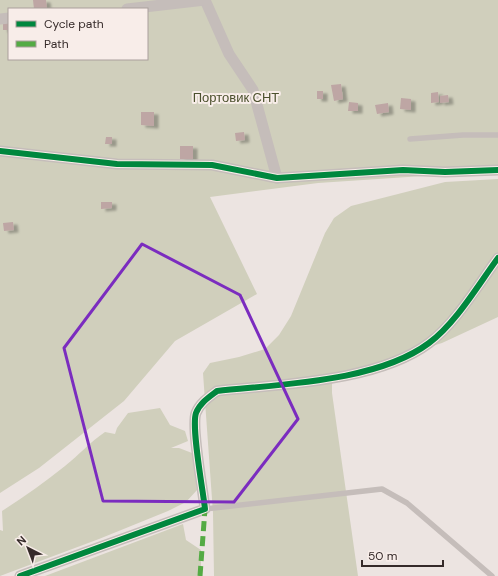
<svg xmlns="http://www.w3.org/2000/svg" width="498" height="576" font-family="'DM Sans',sans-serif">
<defs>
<filter id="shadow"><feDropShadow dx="4.5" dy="2.5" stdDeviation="1" flood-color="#0004"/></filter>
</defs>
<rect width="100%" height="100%" fill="#ece4e1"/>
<g fill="#d0cfbc" fill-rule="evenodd">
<path d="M0 0H498V171L318 183 210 197 257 294 175 341 124 401 39 468 0 493ZM9 9H147V59H9Z"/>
<path d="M498 179V317L442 343 332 377V393L358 576H214L213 513 203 373 210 363 239 357 265 349 279 335 291 316 325 233 334 218 351 206 445 182Z"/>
<path d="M160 408 170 425 185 431 188 441 171 448H179L192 453C196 465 195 477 197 490L186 502 168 511 99 539 0 576V530L3 531 2 511C24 497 45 482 65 466 79 455 90 442 105 432L115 434 117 428 128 413Z"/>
<path d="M183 524 186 540 201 550V576H45Z"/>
</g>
<g fill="#bea6a4" filter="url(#shadow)">
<path d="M33 0H46L47 8 34 9Z"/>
<rect x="3" y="23" width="6" height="7"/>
<path d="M341 84 343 99 334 101 331 85Z"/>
<rect x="317" y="91" width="6" height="8"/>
<path d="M438 92 439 102 431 103V93Z"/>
<path d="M448 95 449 102 440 103V96Z"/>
<path d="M401 98 411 99V110L400 109Z"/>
<path d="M349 102 358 103V111H348Z"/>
<path d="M388 103 389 112 377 114 375 105Z"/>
<path d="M141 112H154V126L141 125Z"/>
<path d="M244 132 245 140 236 141 235 133Z"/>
<path d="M106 137H112V144H105Z"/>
<rect x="180" y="146" width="13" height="13"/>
<path d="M101 202H112V208L101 209Z"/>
<path d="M13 222 14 230 4 231 3 223Z"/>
</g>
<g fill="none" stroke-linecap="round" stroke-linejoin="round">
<g stroke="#c5bdba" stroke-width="5.5">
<path d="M410 139 463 135H498"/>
<path d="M205 509 382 489 407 503 492 576"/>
</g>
<g stroke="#c5bdba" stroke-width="11">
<path d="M205 0 229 54 253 90 277 178"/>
<path d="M127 9 205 0"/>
<path d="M0 19 9 18"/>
<path d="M0 151 117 164 212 165 277 178 403 170 445 172 498 170"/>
<path d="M20 576 205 509C203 490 191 427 196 413 200 403 209 397 217 391 280 384 377 382 429 343 456 323 478 285 498 258"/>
</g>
<path stroke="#54ab44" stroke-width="5" stroke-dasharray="10 5" stroke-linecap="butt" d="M200 576 205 509"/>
<defs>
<g id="cycleway">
<path d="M0 151 117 164 212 165 277 178 403 170 445 172 498 170"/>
<path d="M20 576 205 509C203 490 191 427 196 413 200 403 209 397 217 391 280 384 377 382 429 343 456 323 478 285 498 258"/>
</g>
</defs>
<use href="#cycleway" stroke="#f8ede9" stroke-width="8"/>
<use href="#cycleway" stroke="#00873e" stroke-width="6"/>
</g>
<path fill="none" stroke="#7b2cbf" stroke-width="3" stroke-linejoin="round" d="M142 244 240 295 298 419 234 502 103 501 64 348Z"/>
<g text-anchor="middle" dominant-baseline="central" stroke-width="4" stroke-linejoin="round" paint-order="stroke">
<g font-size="13" fill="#4c512e" stroke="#f8ede9">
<text x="236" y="97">Портовик СНТ</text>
</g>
</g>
<rect x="8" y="8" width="140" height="52" fill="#f8ede9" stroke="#aa9f9c"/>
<rect x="16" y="21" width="20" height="6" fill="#00873e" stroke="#aa9f9c"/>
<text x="44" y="28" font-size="12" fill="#352a29">Cycle path</text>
<rect x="16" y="41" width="20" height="6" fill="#54ab44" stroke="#aa9f9c"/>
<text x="44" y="48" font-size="12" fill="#352a29">Path</text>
<g transform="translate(28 548) rotate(318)" stroke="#f8ede9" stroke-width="3" paint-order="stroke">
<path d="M0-3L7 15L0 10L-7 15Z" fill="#352a29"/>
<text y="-6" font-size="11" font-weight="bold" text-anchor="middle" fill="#352a29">N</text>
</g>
<path d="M362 560v6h81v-6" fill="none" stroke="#352a29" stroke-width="2"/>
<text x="368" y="560" font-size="12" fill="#352a29" stroke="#f8ede9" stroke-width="3" paint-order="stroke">50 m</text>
</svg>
